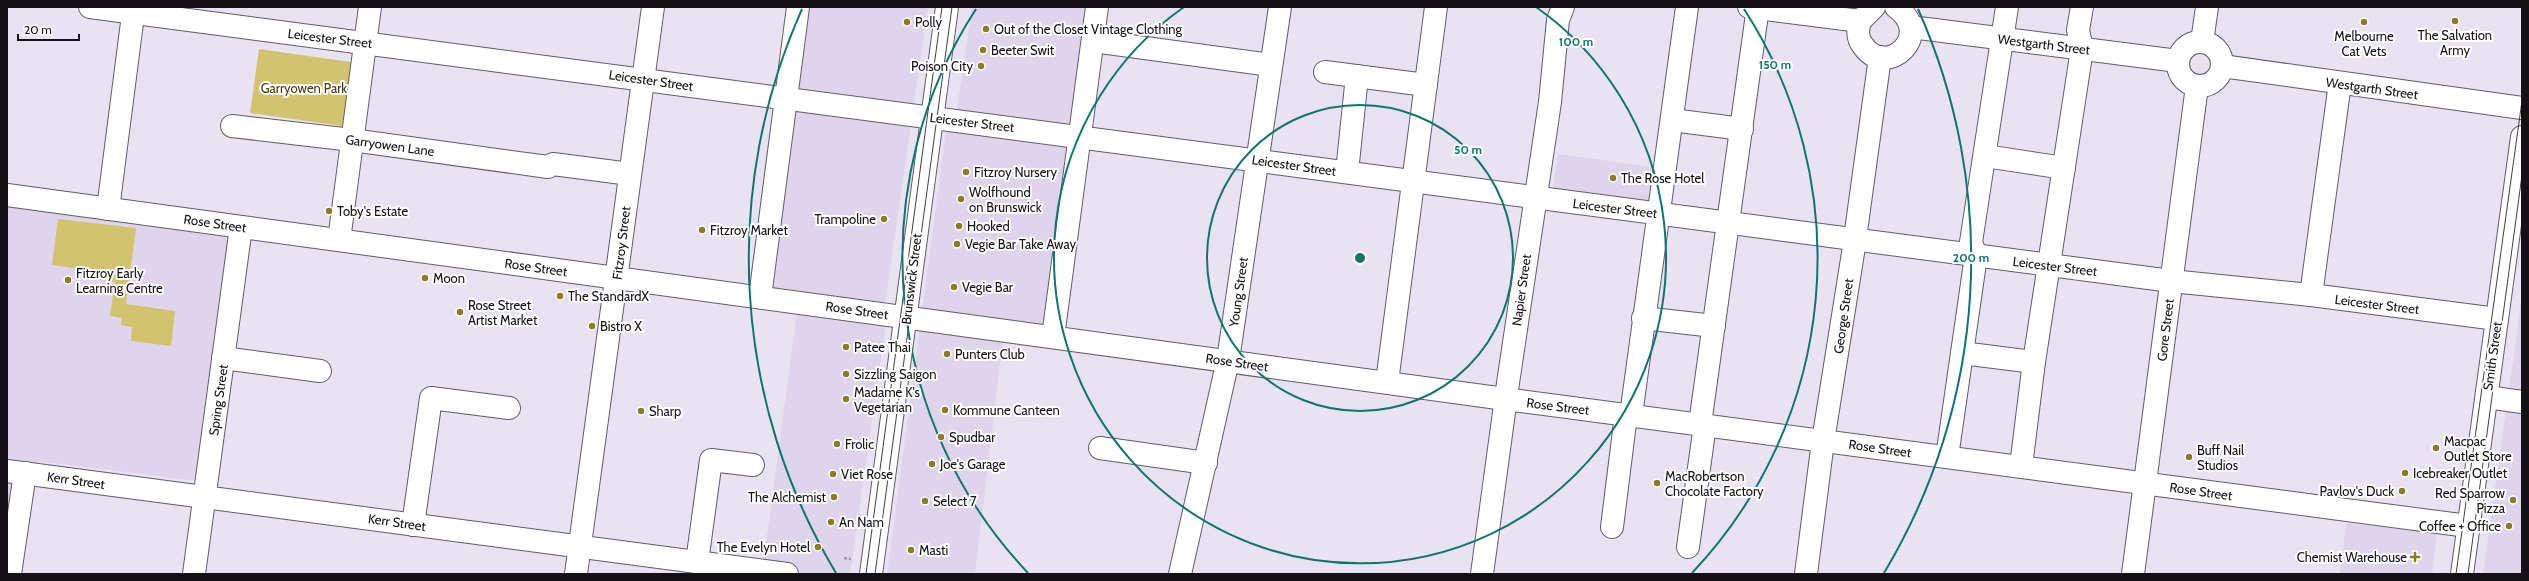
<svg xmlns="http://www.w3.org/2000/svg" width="2529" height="581" font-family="Cabin,sans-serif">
<rect width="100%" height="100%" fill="#e9e2f3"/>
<g fill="#ded4ec">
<path d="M801 7H928L885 304 764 286Z"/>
<path d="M972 7H1093L1078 126 957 110Z"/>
<path d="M947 124 1078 142 1052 327 1005 321 975 574H887Z"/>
<path d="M1558 154 1660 168 1654 209 1552 195Z"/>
<path d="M7 204 229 231 197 481 38 461 22 574H7Z"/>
<path d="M2522 296V574H2483Z"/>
<path d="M797 312 886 323 850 574H762Z"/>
<path d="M2346 523 2437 533 2432 574H2340Z"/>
</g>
<g fill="#d2c46e">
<path d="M259 49 358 63 349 127 250 113Z"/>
<path d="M58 219 136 228 126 304 175 311 171 346 131 341 132 327 121 325 122 318 110 316 115 282 94 279 95 271 52 265Z"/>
</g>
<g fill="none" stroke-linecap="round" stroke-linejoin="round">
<defs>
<g id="minor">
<path d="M90 7 2171 281 2311 295 2497 319"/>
<path d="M1749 7 1860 21"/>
<path d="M1874 7 1860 21C1857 31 1857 39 1864 47 1887 78 1935 35 1896 7"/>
<path d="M1911 27 2178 61"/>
<path d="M1093 41 1271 65"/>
<circle cx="2200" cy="64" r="22"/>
<path d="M2202 42 2207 7"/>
<path d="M2222 66 2522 108"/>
<path d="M1325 72 1426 85"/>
<path d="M1672 120 1742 129"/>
<path d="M232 126 352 140 548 167 553 164 630 174"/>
<path d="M1985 156 2064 168"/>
<path d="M1347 172 1357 76"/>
<path d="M7 195 1505 399 2468 526"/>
<path d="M108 209 134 7"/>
<path d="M339 240 370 7"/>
<path d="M2311 295 2340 83"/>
<path d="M760 297 798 7"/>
<path d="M1643 318 1714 326"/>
<path d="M1053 337 1097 7"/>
<path d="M1962 353 2034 362"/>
<path d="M223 358 320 371"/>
<path d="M1387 382 1436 7"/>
<path d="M2487 397 2522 402"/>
<path d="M1631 415 1687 7"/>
<path d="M1700 424 1758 7"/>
<path d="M1100 448 1206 463"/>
<path d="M1947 457 1976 256 1971 242 2007 7"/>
<path d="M2021 466 2034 362 2082 49 2078 30 2082 7"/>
<path d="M7 471 787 574"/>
<path d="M413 525 431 398 509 408"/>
<path d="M1612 527 1626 415"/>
<path d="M1688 547 1705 425"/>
<path d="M697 562 711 460 753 465"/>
<path d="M10 574 25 473"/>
<path d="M194 574 241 227"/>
<path d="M576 574 653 7"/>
<path d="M871 574 947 7"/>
<path d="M1180 574 1228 360 1280 7"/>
<path d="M1482 574 1508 383 1550 102 1558 20 1563 7"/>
<path d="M1806 574 1823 441 1853 253 1880 57"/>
<path d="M2133 574 2197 86"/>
<path d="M2462 574 2522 137"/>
</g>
</defs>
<use href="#minor" stroke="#615b69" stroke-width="24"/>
<path stroke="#9f99a6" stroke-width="2.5" stroke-dasharray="3 2" stroke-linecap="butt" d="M844 558 851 559"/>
<use href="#minor" stroke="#fff" stroke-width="22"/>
<g stroke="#413e46" stroke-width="1">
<path d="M866 574 942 7"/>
<path d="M875 574 952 7"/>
<path d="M2456 574 2522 101"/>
<path d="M2468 574 2522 175"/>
</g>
</g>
<g fill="none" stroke="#0f766e" stroke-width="2">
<circle cx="1360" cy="258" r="153"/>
<path d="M1536 7A306 306 0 1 1 1184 7"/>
<path d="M1028 573A458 458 0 0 1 976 9M1744 9A458 458 0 0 1 1692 573"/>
<path d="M836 573A611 611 0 0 1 802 9M1918 9A611 611 0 0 1 1884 573"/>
</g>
<g fill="#8b7d23" stroke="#fff" stroke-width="1.5">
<circle cx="2455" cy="21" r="4"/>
<circle cx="907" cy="22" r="4"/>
<circle cx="2364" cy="22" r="4"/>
<circle cx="986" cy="29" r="4"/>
<circle cx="983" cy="50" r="4"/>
<circle cx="981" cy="66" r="4"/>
<circle cx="966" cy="172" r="4"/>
<circle cx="1613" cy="178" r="4"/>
<circle cx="961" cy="199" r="4"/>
<circle cx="329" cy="211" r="4"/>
<circle cx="884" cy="219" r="4"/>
<circle cx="959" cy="226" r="4"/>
<circle cx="702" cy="230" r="4"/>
<circle cx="957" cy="244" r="4"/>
<circle cx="425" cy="278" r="4"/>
<circle cx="68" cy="280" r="4"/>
<circle cx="954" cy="287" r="4"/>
<circle cx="560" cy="296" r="4"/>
<circle cx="460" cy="312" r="4"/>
<circle cx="592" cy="326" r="4"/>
<circle cx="846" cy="347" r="4"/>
<circle cx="947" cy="354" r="4"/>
<circle cx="846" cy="374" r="4"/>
<circle cx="846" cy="399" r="4"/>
<circle cx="945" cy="410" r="4"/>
<circle cx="641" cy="411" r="4"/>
<circle cx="941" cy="437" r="4"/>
<circle cx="837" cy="444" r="4"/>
<circle cx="2436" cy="448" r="4"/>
<circle cx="2189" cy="457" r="4"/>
<circle cx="932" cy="464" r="4"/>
<circle cx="2405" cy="473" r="4"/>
<circle cx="833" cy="474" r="4"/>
<circle cx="1657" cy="483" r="4"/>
<circle cx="2402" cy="491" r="4"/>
<circle cx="834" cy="497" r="4"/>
<circle cx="2513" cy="500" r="4"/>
<circle cx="925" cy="501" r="4"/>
<circle cx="831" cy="522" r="4"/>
<circle cx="2509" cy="526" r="4"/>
<circle cx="818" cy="547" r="4"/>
<circle cx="911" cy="550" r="4"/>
<path d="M2413 551h4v4h4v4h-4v4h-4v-4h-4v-4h4z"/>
</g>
<g text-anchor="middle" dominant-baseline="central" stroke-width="4" stroke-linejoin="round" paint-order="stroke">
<g font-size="13" fill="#131016" stroke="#fff" text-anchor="start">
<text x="915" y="22">Polly</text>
<text x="994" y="29">Out of the Closet Vintage Clothing</text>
<text x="2455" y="35" text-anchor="middle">The Salvation<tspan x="2455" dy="15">Army</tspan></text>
<text x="2364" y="36" text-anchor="middle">Melbourne<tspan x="2364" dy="15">Cat Vets</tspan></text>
<text x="991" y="50">Beeter Swit</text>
<text x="973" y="66" text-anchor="end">Poison City</text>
<text x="974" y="172">Fitzroy Nursery</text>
<text x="1621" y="178">The Rose Hotel</text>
<text x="969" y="192">Wolfhound<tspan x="969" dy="15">on Brunswick</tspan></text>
<text x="337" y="211">Toby's Estate</text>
<text x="876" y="219" text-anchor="end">Trampoline</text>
<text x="967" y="226">Hooked</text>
<text x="710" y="230">Fitzroy Market</text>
<text x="965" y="244">Vegie Bar Take Away</text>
<text x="76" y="273">Fitzroy Early<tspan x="76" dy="15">Learning Centre</tspan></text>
<text x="433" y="278">Moon</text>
<text x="962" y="287">Vegie Bar</text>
<text x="568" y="296">The StandardX</text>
<text x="468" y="305">Rose Street<tspan x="468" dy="15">Artist Market</tspan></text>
<text x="600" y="326">Bistro X</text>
<text x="854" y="347">Patee Thai</text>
<text x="955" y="354">Punters Club</text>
<text x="854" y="374">Sizzling Saigon</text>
<text x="854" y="392">Madame K's<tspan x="854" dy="15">Vegetarian</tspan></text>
<text x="953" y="410">Kommune Canteen</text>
<text x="649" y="411">Sharp</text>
<text x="949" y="437">Spudbar</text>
<text x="2444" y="441">Macpac<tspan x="2444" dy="15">Outlet Store</tspan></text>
<text x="845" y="444">Frolic</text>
<text x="2197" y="450">Buff Nail<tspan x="2197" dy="15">Studios</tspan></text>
<text x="940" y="464">Joe's Garage</text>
<text x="2413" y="473">Icebreaker Outlet</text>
<text x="841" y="474">Viet Rose</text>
<text x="1665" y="476">MacRobertson<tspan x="1665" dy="15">Chocolate Factory</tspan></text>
<text x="2394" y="491" text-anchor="end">Pavlov's Duck</text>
<text x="2505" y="493" text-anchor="end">Red Sparrow<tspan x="2505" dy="15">Pizza</tspan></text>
<text x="826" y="497" text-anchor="end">The Alchemist</text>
<text x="933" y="501">Select 7</text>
<text x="839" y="522">An Nam</text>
<text x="2501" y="526" text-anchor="end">Coffee + Office</text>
<text x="810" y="547" text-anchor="end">The Evelyn Hotel</text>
<text x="919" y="550">Masti</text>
<text x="2407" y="557" text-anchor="end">Chemist Warehouse</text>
</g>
<g font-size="13" fill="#131016" stroke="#fff">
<text transform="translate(330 38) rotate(7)">Leicester Street</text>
<text transform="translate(2044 44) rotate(7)">Westgarth Street</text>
<text transform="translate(651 80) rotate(8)">Leicester Street</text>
<text transform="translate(2372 88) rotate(8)">Westgarth Street</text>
<text transform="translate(972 122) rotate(7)">Leicester Street</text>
<text transform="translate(390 145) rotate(8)">Garryowen Lane</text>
<text transform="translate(1294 165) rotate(8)">Leicester Street</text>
<text transform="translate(1615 208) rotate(7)">Leicester Street</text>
<text transform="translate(215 223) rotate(8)">Rose Street</text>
<text transform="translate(621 243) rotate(-83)">Fitzroy Street</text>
<text transform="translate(2055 266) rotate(7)">Leicester Street</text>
<text transform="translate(536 267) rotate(8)">Rose Street</text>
<text transform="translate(911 279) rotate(-83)">Brunswick Street</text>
<text transform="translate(1521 290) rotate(-82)">Napier Street</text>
<text transform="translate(1238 292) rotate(-82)">Young Street</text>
<text transform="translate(2377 304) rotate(7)">Leicester Street</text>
<text transform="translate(857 310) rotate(8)">Rose Street</text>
<text transform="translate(1843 316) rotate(-82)">George Street</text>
<text transform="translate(2165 330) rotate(-83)">Gore Street</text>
<text transform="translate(2492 356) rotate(-82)">Smith Street</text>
<text transform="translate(1237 362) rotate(8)">Rose Street</text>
<text transform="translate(218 400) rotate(-82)">Spring Street</text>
<text transform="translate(1558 406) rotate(7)">Rose Street</text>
<text transform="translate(1880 448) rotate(8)">Rose Street</text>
<text transform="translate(76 480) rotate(8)">Kerr Street</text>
<text transform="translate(2201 491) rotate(8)">Rose Street</text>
<text transform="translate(397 522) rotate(8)">Kerr Street</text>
</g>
<g font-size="13" fill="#423c14" stroke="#fff">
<text x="304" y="88">Garryowen Park</text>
</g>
</g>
<circle cx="1360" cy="258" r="6" fill="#0f766e" stroke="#fff" stroke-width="2"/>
<g font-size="12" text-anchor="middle" font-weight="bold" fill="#0f766e" stroke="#fff" stroke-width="4" stroke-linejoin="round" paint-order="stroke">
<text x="1576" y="46">100 m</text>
<text x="1775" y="69">150 m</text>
<text x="1468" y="154">50 m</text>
<text x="1971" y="262">200 m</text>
</g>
<rect width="2529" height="581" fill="none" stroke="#131016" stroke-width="16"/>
<path d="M18 34v6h61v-6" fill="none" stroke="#131016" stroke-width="2"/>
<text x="24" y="34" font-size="12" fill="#131016" stroke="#ffffff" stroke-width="3" paint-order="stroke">20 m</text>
</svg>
